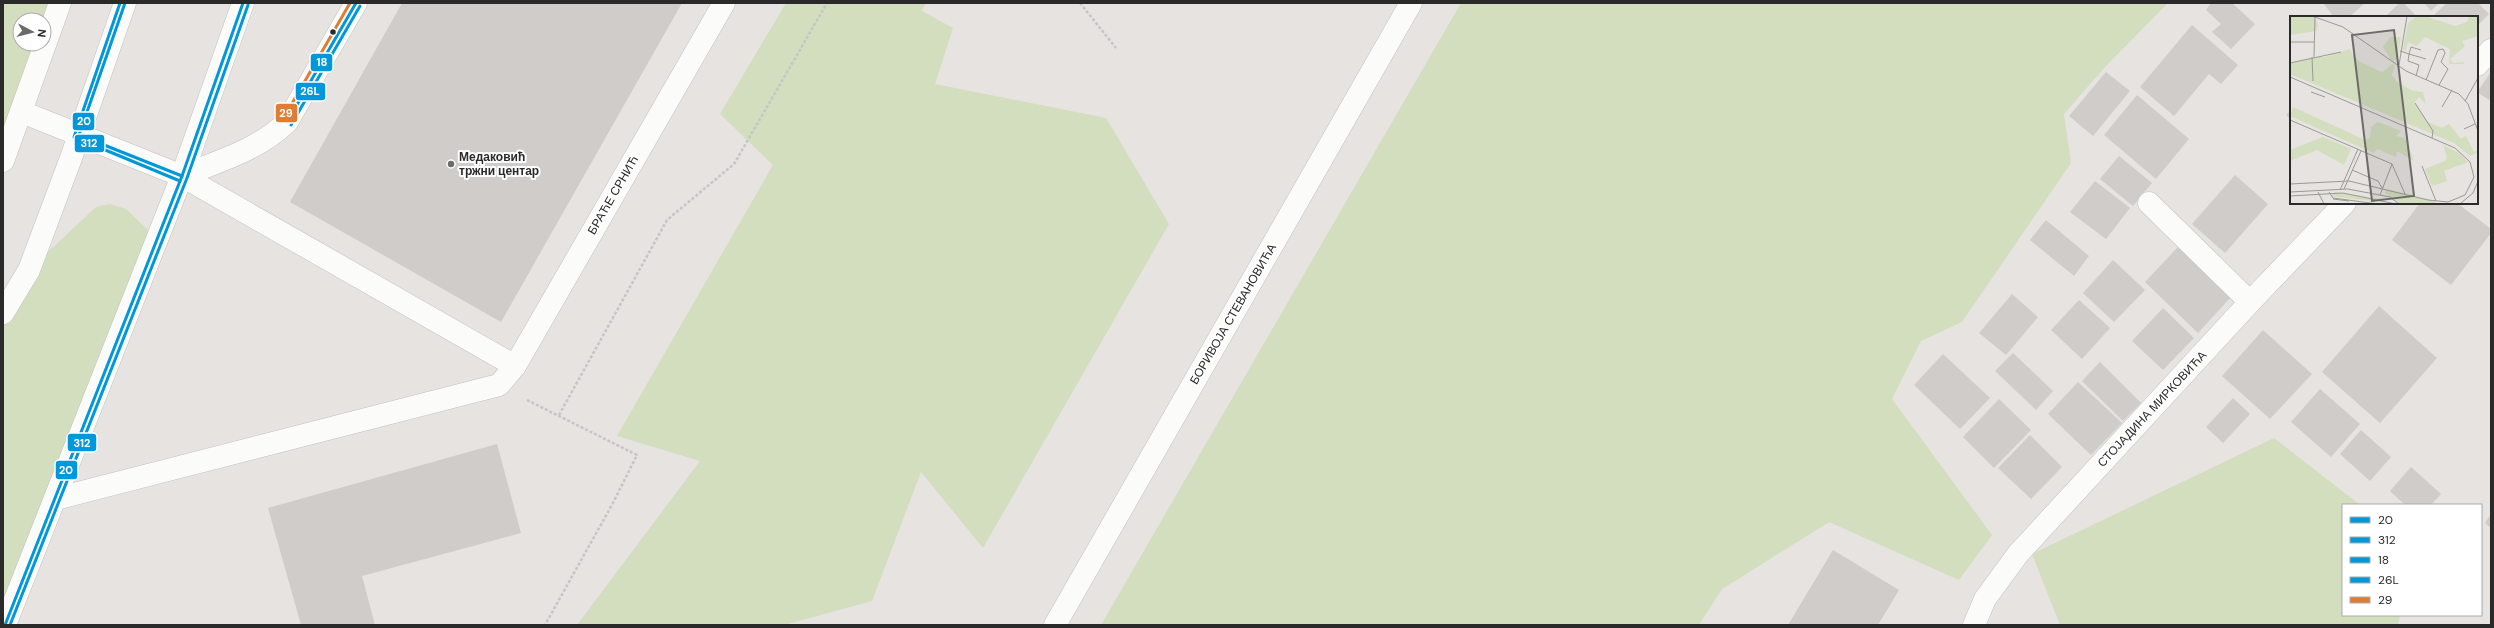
<svg xmlns="http://www.w3.org/2000/svg" width="2494" height="628" font-family="'DM Sans',sans-serif">
<rect width="100%" height="100%" fill="#e7e3e0"/>
<g fill="#d2debd" fill-rule="evenodd">
<path d="M3 3H60L3 161ZM20 20H44V44H20Z"/>
<path d="M786 3H926L922 11 953 28 935 84 1106 118 1169 224 983 548 921 472 872 601 784 625H577L700 461 617 436 773 165 720 114Z"/>
<path d="M1461 3H2168L2105 67 2064 114 2071 163 1962 322 1921 341 1892 399 1992 535 1959 580 1829 522 1722 589 1699 625H1101Z"/>
<path d="M110 204 126 209 156 238 3 625V313L29 270 96 207Z"/>
<path d="M2274 438 2360 505H2343V615H2400L2398 625H2060L2032 554Z"/>
</g>
<g fill="#cfccc9">
<path d="M402 3H682L501 322 290 202Z"/>
<path d="M2211 3H2232L2255 24 2231 49 2212 32 2221 24 2206 10Z"/>
<path d="M2325 3H2365L2349 17H2334L2324 4Z"/>
<path d="M2399 3H2404L2417 17H2385Z"/>
<path d="M2424 3H2439L2431 11Z"/>
<path d="M2447 3H2478L2489 14 2477 26V17H2436L2434 15Z"/>
<path d="M2192 25 2238 65 2221 84 2209 74 2174 116 2140 87Z"/>
<path d="M2106 72 2130 91 2093 136 2069 116Z"/>
<path d="M2491 72V101L2477 92Z"/>
<path d="M2137 95 2189 139 2156 179 2104 135Z"/>
<path d="M2291 110V119L2286 115Z"/>
<path d="M2119 156 2152 183 2133 206 2100 179Z"/>
<path d="M2235 175 2268 204 2225 253 2192 224Z"/>
<path d="M2095 181 2130 208 2106 239 2070 212Z"/>
<path d="M2420 203H2457L2491 229V233L2451 285 2392 240Z"/>
<path d="M2046 220 2089 256 2074 276 2030 240Z"/>
<path d="M2178 247 2231 297 2198 333 2145 282Z"/>
<path d="M2113 260 2145 290 2114 322 2083 293Z"/>
<path d="M2012 294 2038 317 2006 355 1979 333Z"/>
<path d="M2079 300 2110 328 2082 359 2051 330Z"/>
<path d="M2379 306 2437 358 2380 423 2322 372Z"/>
<path d="M2163 308 2194 338 2163 370 2132 341Z"/>
<path d="M2263 330 2312 374 2270 419 2222 376Z"/>
<path d="M2013 353 2053 391 2036 410 1995 371Z"/>
<path d="M1943 354 1990 398 1960 429 1914 385Z"/>
<path d="M2100 362 2141 403 2123 421 2082 381Z"/>
<path d="M2078 382 2122 423 2091 455 2048 414Z"/>
<path d="M2320 389 2360 424 2331 457 2291 422Z"/>
<path d="M2233 398 2250 414 2223 443 2206 427Z"/>
<path d="M1999 399 2031 430 1994 468 1963 437Z"/>
<path d="M2361 430 2391 457 2370 481 2340 454Z"/>
<path d="M2030 435 2062 467 2031 499 1998 468Z"/>
<path d="M497 444 521 533 362 576 375 625H301L268 508Z"/>
<path d="M2411 467 2441 494 2431 505H2405L2390 491Z"/>
<path d="M2491 514V528L2485 523Z"/>
<path d="M1833 550 1899 590 1878 625H1788Z"/>
</g>
<g fill="none" stroke-linecap="round" stroke-linejoin="round">
<defs>
<g id="minor">
<path d="M2477 65 2491 50"/>
<path d="M22 112 182 176 515 366"/>
<path d="M3 161 60 3"/>
<path d="M182 176C219 161 258 150 287 122L356 3"/>
<path d="M2149 203 2250 302"/>
<path d="M3 313 29 270 71 158 125 3"/>
<path d="M55 499 499 385 515 366 724 3"/>
<path d="M5 625 182 176 243 3"/>
<path d="M1055 625 1411 3"/>
<path d="M1974 625 1985 599 2018 554 2250 302 2345 203"/>
</g>
</defs>
<use href="#minor" stroke="#c2c1c1" stroke-width="23"/>
<g stroke="#c6c5c5" stroke-width="2.5" stroke-dasharray="3 2" stroke-linecap="butt">
<path d="M1080 3 1116 48"/>
<path d="M527 400 637 455 613 503 545 625"/>
<path d="M559 415 667 220 734 164 827 3"/>
</g>
<use href="#minor" stroke="#fbfbfa" stroke-width="22"/>
<defs>
<g id="bus-1">
<path d="M125 3 79 135 182 176"/>
<path d="M5 625 182 176 243 3"/>
</g>
<g id="bus-2">
<path d="M120 3 74 137 180 181"/>
<path d="M10 625 187 178 248 5"/>
</g>
<path id="bus-3" d="M287 122 356 3"/>
<path id="bus-4" d="M291 125 360 6"/>
<path id="bus-5" d="M283 119 350 3"/>
</defs>
<use href="#bus-1" stroke="#fff" stroke-width="6"/>
<use href="#bus-2" stroke="#fff" stroke-width="6"/>
<use href="#bus-3" stroke="#fff" stroke-width="6"/>
<use href="#bus-4" stroke="#fff" stroke-width="6"/>
<use href="#bus-5" stroke="#fff" stroke-width="6"/>
<use href="#bus-1" stroke="#0098da" stroke-width="3"/>
<use href="#bus-2" stroke="#0098da" stroke-width="3"/>
<use href="#bus-3" stroke="#0098da" stroke-width="3"/>
<use href="#bus-4" stroke="#0098da" stroke-width="3"/>
<use href="#bus-5" stroke="#e17d33" stroke-width="3"/>
</g>
<circle fill="#2a2a2a" stroke="#fff" stroke-width="1.5" cx="333" cy="32" r="3.5"/>
<circle fill="#6c6b6a" stroke="#fff" stroke-width="1.5" cx="451" cy="164" r="4"/>
<g text-anchor="middle" dominant-baseline="central" stroke-width="4" stroke-linejoin="round" paint-order="stroke">
<g font-size="12" font-weight="bold" fill="#2a2a2a" stroke="#fff" text-anchor="start">
<text x="459" y="157">Медаковић<tspan x="459" dy="14">тржни центар</tspan></text>
</g>
<g font-size="12" fill="#2a2a2a" stroke="#fff">
<text transform="translate(613 195) rotate(-60)">БРАЋЕ СРНИЋ</text>
<text transform="translate(1233 314) rotate(-60)">БОРИВОЈА СТЕВАНОВИЋА</text>
<text transform="translate(2152 409) rotate(-47)">СТОЈАДИНА МИРКОВИЋА</text>
</g>
</g>
<g transform="translate(2290 16)">
<rect width="188" height="188" fill="#e7e3e0"/>
<path d="M0 0 25 1 28 9 26 15 0 19ZM127 0H135L165 10 177 6 179 0H188V20L172 25 175 30 160 43 163 47 175 46 173 48H159L160 33 135 21 127 30 118 26 115 36 113 34 118 7ZM100 21H111L107 43 102 46 93 31ZM60 33 63 39 69 45 89 55 93 56 102 48 105 50 102 59 107 66 123 75 133 76 136 88 129 81 124 87 138 106 152 112 159 108 171 123 176 120 184 136 188 134V136L180 140 164 127 0 58V47L24 41H35ZM3 91 75 124 80 122 81 111 88 106 111 115 106 120 115 122 124 145 107 135 106 141 87 133 84 137 63 128 0 100ZM33 121 61 133 54 149 27 134 0 145V134ZM153 129 169 137 178 146 154 155 157 165 142 170 135 153 155 145 157 141ZM97 173 146 185 144 188H109L95 177ZM45 176 73 180 106 188 41 180Z" fill="#d2debd"/>
<path fill="none" stroke="#9b9997" stroke-width="1" d="M22 0 53 11 116 55 169 78 178 88 188 115M0 26H24M110 35 119 38 121 31 131 34M22 41 23 65M24 41 25 1M0 47 51 36M109 49 117 0M126 60 129 49 118 45 119 38 136 43M0 61 165 132 180 146 184 161 175 179 158 186 138 184 59 165 0 168M136 64 148 34 153 33 155 37 151 46 158 53 149 69M21 76 35 81M175 85 188 62M125 87 143 115 142 122M152 91 162 74M0 104 102 148 115 178M174 113 185 108M132 150 146 185M62 154 88 165 92 172M54 173 71 135M50 174 68 133M0 176 58 173 100 181 109 188M28 176 34 188M39 176 43 182 88 188M90 179 102 148M0 180 53 177 106 188M43 183 59 185M171 187 183 177 188 165"/>
<path fill="#6c6b6a" fill-opacity="0.15" stroke="#6c6b6a" stroke-width="2" d="M104 14 124 180 82 185 62 19Z"/>
<rect width="188" height="188" fill="none" stroke="#2a2a2a" stroke-width="2"/>
</g>
<g stroke="#fff" stroke-width="1.5">
<rect x="310" y="53" width="23" height="19" rx="4" fill="#0098da"/>
<rect x="295" y="82" width="31" height="19" rx="4" fill="#0098da"/>
<rect x="275" y="103" width="23" height="20" rx="4" fill="#e17d33"/>
<rect x="72" y="112" width="23" height="19" rx="4" fill="#0098da"/>
<rect x="74" y="134" width="31" height="19" rx="4" fill="#0098da"/>
<rect x="67" y="433" width="30" height="19" rx="4" fill="#0098da"/>
<rect x="55" y="460" width="23" height="20" rx="4" fill="#0098da"/>
</g>
<g font-size="11" text-anchor="middle" font-weight="bold" fill="#fff">
<text x="322" y="66">18</text>
<text x="310" y="95">26L</text>
<text x="286" y="117">29</text>
<text x="84" y="125">20</text>
<text x="89" y="147">312</text>
<text x="82" y="447">312</text>
<text x="66" y="474">20</text>
</g>
<rect width="2494" height="628" fill="none" stroke="#2a2a2a" stroke-width="8"/>
<rect x="2342" y="504" width="140" height="112" fill="#ffffff" stroke="#aaaaaa"/>
<rect x="2350" y="517" width="20" height="6" fill="#0098da" stroke="#aaaaaa"/>
<text x="2378" y="524" font-size="12" fill="#2a2a2a">20</text>
<rect x="2350" y="537" width="20" height="6" fill="#0098da" stroke="#aaaaaa"/>
<text x="2378" y="544" font-size="12" fill="#2a2a2a">312</text>
<rect x="2350" y="557" width="20" height="6" fill="#0098da" stroke="#aaaaaa"/>
<text x="2378" y="564" font-size="12" fill="#2a2a2a">18</text>
<rect x="2350" y="577" width="20" height="6" fill="#0098da" stroke="#aaaaaa"/>
<text x="2378" y="584" font-size="12" fill="#2a2a2a">26L</text>
<rect x="2350" y="597" width="20" height="6" fill="#e17d33" stroke="#aaaaaa"/>
<text x="2378" y="604" font-size="12" fill="#2a2a2a">29</text>
<g transform="translate(32 32) rotate(97)"><circle r="19" fill="#ffffff" stroke="#aaaaaa"/>
<path d="M0-3L7 15L0 10L-7 15Z" fill="#6c6b6a"/>
<text y="-6" font-size="11" font-weight="bold" text-anchor="middle" fill="#2a2a2a">N</text>
</g>
</svg>
